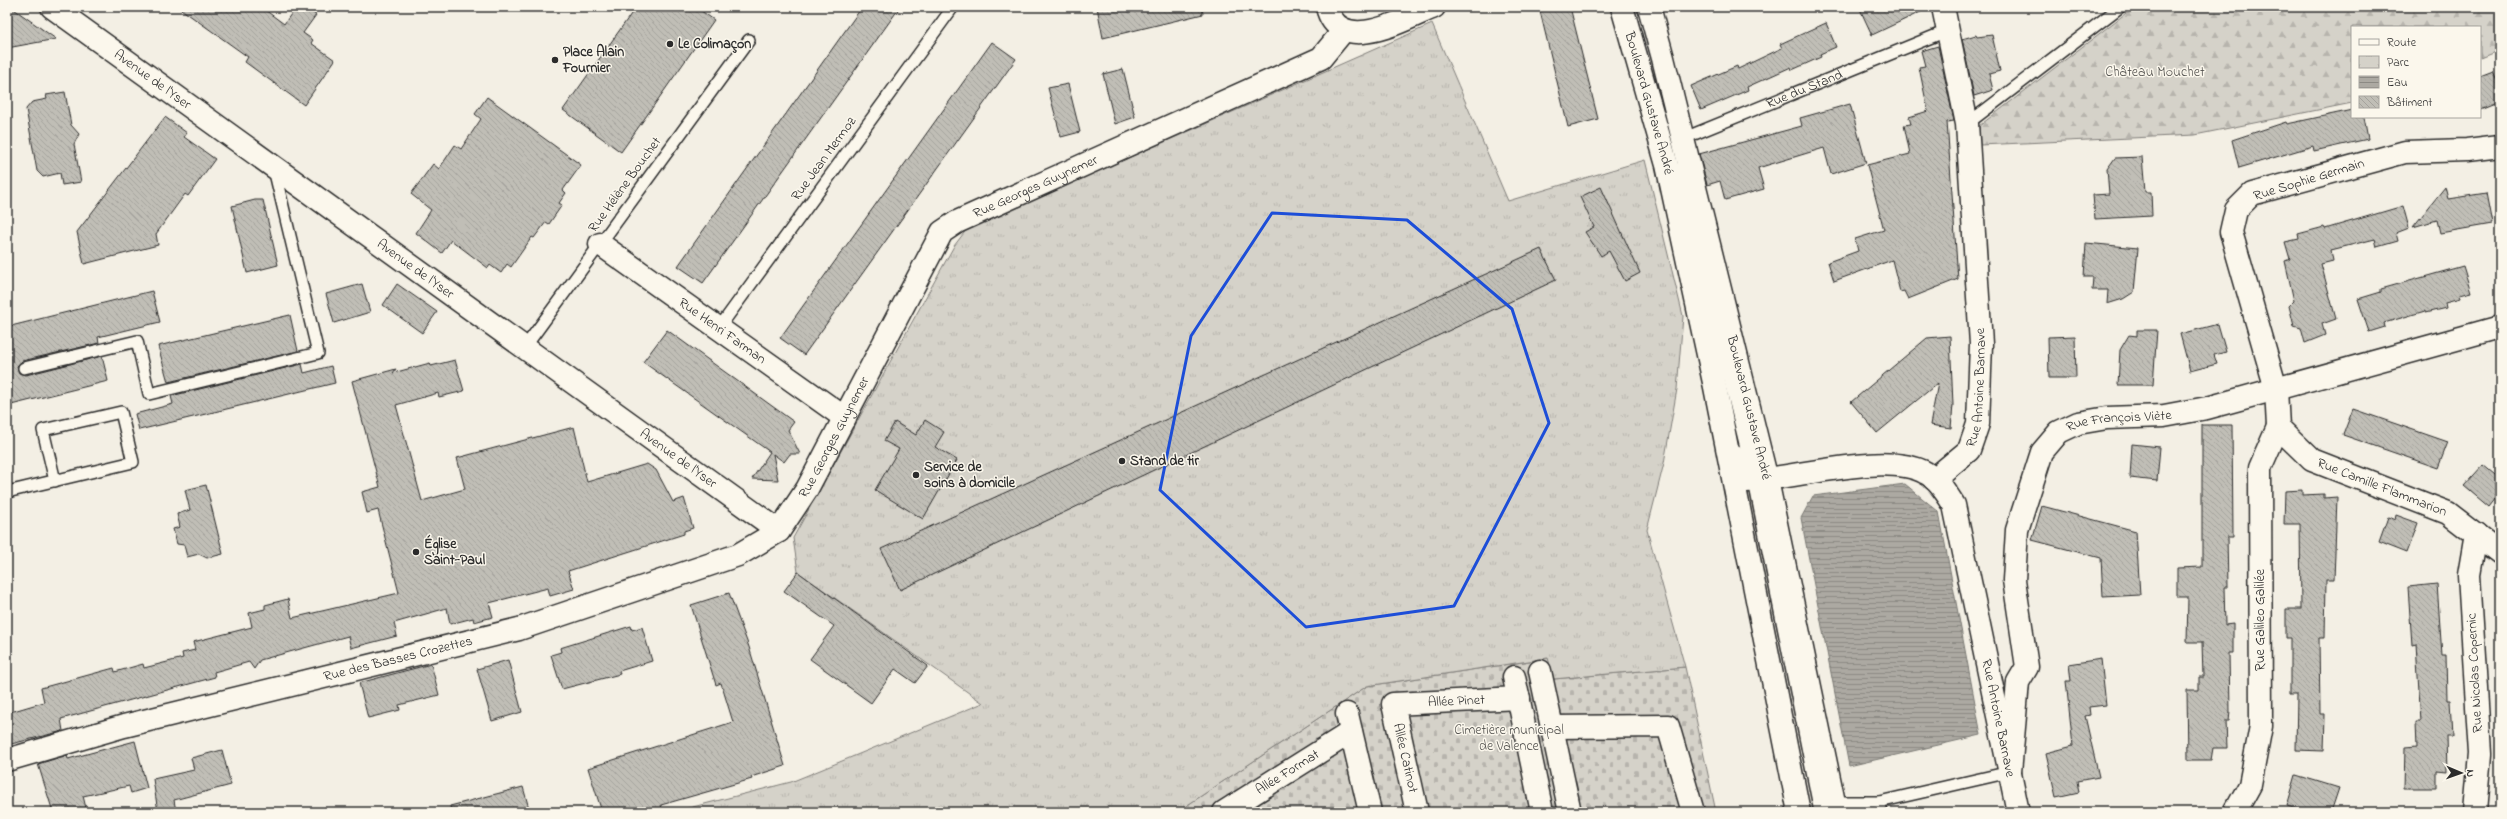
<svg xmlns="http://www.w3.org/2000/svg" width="2507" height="819" font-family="'Indie Flower',sans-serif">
<defs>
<pattern id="forest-firs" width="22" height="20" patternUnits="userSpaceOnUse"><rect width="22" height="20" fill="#d5d2c9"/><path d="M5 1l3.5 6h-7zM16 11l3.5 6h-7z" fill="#b7b4ad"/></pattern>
<pattern id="cemetery-stones" width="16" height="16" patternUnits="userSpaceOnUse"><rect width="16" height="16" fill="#d5d2c9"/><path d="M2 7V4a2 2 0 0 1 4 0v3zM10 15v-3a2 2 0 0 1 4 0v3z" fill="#b7b4ad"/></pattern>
<pattern id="park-tufts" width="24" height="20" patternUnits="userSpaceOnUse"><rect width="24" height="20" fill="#d5d2c9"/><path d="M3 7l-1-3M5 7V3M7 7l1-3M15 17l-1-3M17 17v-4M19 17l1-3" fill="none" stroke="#b7b4ad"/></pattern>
<pattern id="water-rules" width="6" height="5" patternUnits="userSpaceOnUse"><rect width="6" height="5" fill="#aca9a2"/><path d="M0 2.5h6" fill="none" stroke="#8c8a84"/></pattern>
<pattern id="building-back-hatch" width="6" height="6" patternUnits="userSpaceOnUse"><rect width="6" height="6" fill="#c0beb6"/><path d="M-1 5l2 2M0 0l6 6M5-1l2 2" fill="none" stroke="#a5a39d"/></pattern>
</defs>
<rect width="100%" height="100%" fill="#f3efe4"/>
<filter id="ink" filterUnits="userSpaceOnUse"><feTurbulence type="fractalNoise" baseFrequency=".025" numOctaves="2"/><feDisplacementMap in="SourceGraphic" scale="8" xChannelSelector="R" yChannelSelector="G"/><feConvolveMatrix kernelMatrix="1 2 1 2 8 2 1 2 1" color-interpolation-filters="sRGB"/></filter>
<g filter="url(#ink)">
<path fill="url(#forest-firs)" stroke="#807e7a" d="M2134 7H2500V50L2480 58V27H2352V103L2195 135 1980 145 1979 126Z"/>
<path fill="url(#cemetery-stones)" stroke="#807e7a" d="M1549 658 1554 679 1685 667 1716 812H1187L1186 806 1367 686Z"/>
<path fill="url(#park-tufts)" stroke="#807e7a" d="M1432 24 1508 201 1645 160 1683 316 1677 389 1664 463 1647 530 1685 667 1554 679 1548 658 1367 686 1186 806 1187 812H673L791 782 983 703 798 572 793 538 954 246 967 229Z"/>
<path fill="url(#water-rules)" stroke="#787772" d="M1905 484 1939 512 1981 735 1849 766 1801 518 1813 496Z"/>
<g fill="url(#building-back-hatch)" stroke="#2b2b2b">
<path d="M7 7H11L56 39 7 48Z"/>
<path d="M178 7H261L284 24 296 7H304L316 15 303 33 313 40 311 43 335 60 304 105 245 62 248 57Z"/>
<path d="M636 7H696L714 20 621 152 563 110Z"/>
<path d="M862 7H900L703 283 678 266Z"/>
<path d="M1097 7H1202L1203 14 1103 38Z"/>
<path d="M1539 7H1570L1598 119 1568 127Z"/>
<path d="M1859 7H1931L1872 35Z"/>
<path d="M1826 23 1836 47 1820 54 1821 57 1792 70 1791 67 1747 87 1748 90 1701 110 1691 86 1737 66 1738 69 1782 48 1780 44Z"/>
<path d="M1976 35 1977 37 1992 35 2000 71 1989 74 1993 90 1974 96 1962 39Z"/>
<path d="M992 42 1016 59 804 355 780 338Z"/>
<path d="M1938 46 1954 121 1947 122 1958 279 1908 299 1904 291 1900 292 1892 260 1834 281 1828 262 1858 251 1855 239 1884 230 1867 165 1910 154 1904 125 1911 124 1909 117 1928 111 1919 67 1925 66 1921 51Z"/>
<path d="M1123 69 1135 117 1115 124 1103 74Z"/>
<path d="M2493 71 2500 87V101L2480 109V76Z"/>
<path d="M1068 84 1080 132 1061 137 1048 88Z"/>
<path d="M65 92 71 125 79 134 74 144 81 182 62 185 60 173 43 177 37 171 26 109 32 102 47 99 46 95Z"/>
<path d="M487 97 581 165 563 190 566 193 559 203 562 205 549 224 546 222 534 238 532 237 511 267 507 264 501 273 490 265 488 268 451 240 442 253 416 233 431 210 411 194 433 164 439 169 455 145 461 149 481 119 475 114Z"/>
<path d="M1850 104 1866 163 1831 174 1824 148 1758 168 1764 189 1725 200 1720 181 1707 185 1699 154 1802 126 1800 118Z"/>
<path d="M2352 110V117H2364L2368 139 2314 151 2313 146 2239 168 2232 140 2286 122 2287 124Z"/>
<path d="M165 117 187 133 184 137 215 159 188 196 185 194 156 234 158 245 84 264 77 232Z"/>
<path d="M2142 157 2145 192H2151L2152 216 2095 219 2093 195 2109 194 2107 169 2115 158Z"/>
<path d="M1601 187 1640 273 1625 281 1609 251 1601 256 1585 232 1594 227 1580 197Z"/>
<path d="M2445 187 2448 199 2486 193 2492 224 2440 233 2437 220 2413 227Z"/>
<path d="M255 200H263L278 265 247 273 232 206Z"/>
<path d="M2403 206 2409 228 2396 233 2398 241 2377 247 2375 239 2331 250 2333 261 2321 264 2336 319 2322 324 2325 335 2305 343 2301 328 2294 326 2289 306 2294 301 2285 261 2290 259 2285 242 2299 239 2298 234 2324 227 2325 229Z"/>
<path d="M2086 243 2138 248 2134 292 2123 299 2107 304 2108 290H2092L2093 277H2084Z"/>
<path d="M1541 249 1556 280 900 590 881 549Z"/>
<path d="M2463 266 2471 292 2459 295 2460 299 2445 303 2446 308 2425 313V311L2384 323 2385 327 2369 332 2358 299 2381 292V289Z"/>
<path d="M362 284 370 312 334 323 326 294Z"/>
<path d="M397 284 437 312 422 333 383 305Z"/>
<path d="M152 291 160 322 98 337 99 343 22 361 17 366 19 373 26 375 102 356 108 381 7 406V327Z"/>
<path d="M290 315 298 351 168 382 158 346Z"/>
<path d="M2218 324 2226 352 2214 355 2217 364 2190 371 2180 334Z"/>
<path d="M667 330 794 422 788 430 800 454H790L784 462 773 454 778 480 752 479 770 452 643 362Z"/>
<path d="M2137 330H2157L2153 385H2118L2120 350 2129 335 2137 336Z"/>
<path d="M1950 336 1953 405 1951 428 1930 425 1938 383 1877 433 1851 402 1927 338Z"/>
<path d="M2075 336 2076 378H2049L2048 337Z"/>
<path d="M455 360 464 391 439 397 438 393 396 405 422 501 465 489 457 458 574 427 587 482 647 464 656 470 673 502 684 498 693 528 684 531V534L568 571 574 589 550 596 548 588 489 603 493 617 474 622 473 618 450 624 447 608 394 623 397 636 351 648 348 636 260 660 254 669 249 662 214 672 215 677 61 719 63 731 7 745V713L44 702 41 688 114 668 115 672 143 664 144 668 183 658 182 653 195 650 193 642 252 627 249 613 265 609V605L288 599 292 618 399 593 378 510 367 513 362 492 380 487 352 381 396 369 393 373 430 363 431 366Z"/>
<path d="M302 364 304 373 331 366 335 383 139 430 135 414 173 404 171 396Z"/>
<path d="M2353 409 2448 442 2438 468 2343 435Z"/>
<path d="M925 420 944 432 935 447 957 460 923 519 875 490 899 449 884 441 895 422 916 435Z"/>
<path d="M2202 425H2232L2233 537H2227L2228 587H2224L2225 625 2233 624V653H2229L2230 712 2229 721H2226L2227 748H2213L2211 760H2188L2187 690H2199V677H2203L2202 642H2187L2188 597H2177V568L2202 567Z"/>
<path d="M2132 444 2160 447 2157 481 2130 478Z"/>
<path d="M2483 465 2500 479V493L2489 507 2464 486Z"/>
<path d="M206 485 223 554 207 558 199 554 187 557 184 545 177 544 173 529 180 527 177 514 190 510 185 490Z"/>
<path d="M2302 490V495L2324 494V498L2337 497 2334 580H2326L2325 638H2319L2320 714H2325L2324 751 2296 750 2297 694H2290V638H2286V609H2301L2300 524H2284L2285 491Z"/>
<path d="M2042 506 2136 531 2140 595 2103 597 2101 558 2032 540Z"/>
<path d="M2396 515 2418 523 2407 553 2379 542 2388 517 2395 520Z"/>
<path d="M798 572 928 666 915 683 895 669 871 703 810 659 834 626 784 591Z"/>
<path d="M2437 584 2442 656H2446L2447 701H2450L2452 736H2446L2447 771 2437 770V788H2404L2405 748 2417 747 2416 722H2421L2416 644 2412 645 2408 587Z"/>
<path d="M729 593 749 647 785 766 751 777 752 779 661 805 662 808 649 812H602L588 768 733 722 721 683 716 685 691 605Z"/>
<path d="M631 626 632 630 642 627 652 661 619 671 620 674 562 689 551 655 561 652 560 648Z"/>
<path d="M2101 659 2106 705 2089 707 2090 715 2085 716 2099 777 2077 781 2079 792 2056 797 2046 753 2073 746 2066 681H2071L2069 664Z"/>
<path d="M508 660 522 712 492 721 477 669Z"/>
<path d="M431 664 439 695 399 705 400 710 368 718 359 683Z"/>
<path d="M135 741 147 788 131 793 129 786 83 796 87 812H53L38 764 67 755 68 759Z"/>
<path d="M222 750 231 785 174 800 176 812H158L153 779 194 770 191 758Z"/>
<path d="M2296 775 2339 788 2331 812H2307L2287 806Z"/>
<path d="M523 787 530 812H451L450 806Z"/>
</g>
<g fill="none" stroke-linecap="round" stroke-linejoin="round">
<defs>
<g id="lane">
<path d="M1967 124 2120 7"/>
<path id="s1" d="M1682 139 1949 30"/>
<path d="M1679 170 1754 481 1820 812"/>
<path d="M719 328 953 7"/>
<path d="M525 347 749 40"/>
<path d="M24 368 137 341 149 394 318 353 274 169"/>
<path d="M7 492 133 462 121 412 43 430 55 481"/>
<path d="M1834 802H1879L1882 812"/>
<path d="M1879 802 2010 772"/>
</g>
<g id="street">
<path id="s2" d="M52 7 779 531"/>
<path d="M1327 7C1339 57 1405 19 1434 7"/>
<path id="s3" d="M2500 146 2467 150 2405 152 2252 194 2236 210 2231 232 2276 389 2278 427 2312 460 2448 513 2500 553"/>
<path id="s4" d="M600 244 845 418"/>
<path id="s5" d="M1733 455 1737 470 1743 481C1793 480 1884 450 1926 473 1938 479 1947 494 1954 505L2018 812"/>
<path id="s6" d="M1934 479 1969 450 1978 424 1981 344 1967 124 1943 7"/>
<path d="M1540 671 1570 812"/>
<path d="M1514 677 1542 812"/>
<path d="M1347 714 1370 812"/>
<path d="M1552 727 1668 726 1693 812"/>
<path id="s7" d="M7 760 124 726 519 629 738 555 779 531 807 489 942 232 957 222 1321 58 1344 30"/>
<path id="s8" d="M2010 772 2018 682 2027 667 2014 580 2017 530 2042 452 2059 432 2078 423 2107 418 2164 416 2207 408 2500 327"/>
<path id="s9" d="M1224 812 1351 732"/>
<path id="s10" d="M1417 812 1393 704 1519 698"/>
<path d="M2235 812 2250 785 2261 726 2260 468 2278 427"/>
<path d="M2475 812 2480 754 2469 575 2476 534"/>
</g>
<g id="primary">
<path id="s11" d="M1622 7 1667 165 1715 387 1799 812"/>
<path id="s12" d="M1649 7 1663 58 1767 480 1836 812"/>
</g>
</defs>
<use href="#lane" stroke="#2b2b2b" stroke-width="14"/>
<use href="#street" stroke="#2b2b2b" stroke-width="25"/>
<use href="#primary" stroke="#2b2b2b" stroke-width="25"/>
<use href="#lane" stroke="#fbf7ec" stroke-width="11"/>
<use href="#street" stroke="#fbf7ec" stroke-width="22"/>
<use href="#primary" stroke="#fbf7ec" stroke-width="22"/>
</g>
</g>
<path fill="none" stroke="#1d4ed8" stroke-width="3" stroke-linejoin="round" d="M1272 213 1407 220 1512 309 1549 423 1454 606 1306 627 1160 490 1191 336Z"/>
<g fill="#2b2b2b" stroke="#fbf7ec" stroke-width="1.5">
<circle cx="670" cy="44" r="4"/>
<circle cx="555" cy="60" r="4"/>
<circle cx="1122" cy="461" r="4"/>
<circle cx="916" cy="475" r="4"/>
<circle cx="416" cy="552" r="4"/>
</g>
<g text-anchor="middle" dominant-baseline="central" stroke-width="3" stroke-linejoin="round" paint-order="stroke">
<g font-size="14" font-weight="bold" fill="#2b2b2b" stroke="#fbf7ec" text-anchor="start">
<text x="678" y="44">Le Colimaçon</text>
<text x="563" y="52">Place Alain<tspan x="563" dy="16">Fournier</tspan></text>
<text x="1130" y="461">Stand de tir</text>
<text x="924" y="467">Service de<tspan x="924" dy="16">soins à domicile</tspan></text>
<text x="424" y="544">Église<tspan x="424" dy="16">Saint-Paul</tspan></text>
</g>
<g font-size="14" fill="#565552" stroke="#fbf7ec">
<text x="2155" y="72">Château Mouchet</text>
<text x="1509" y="730">Cimetière municipal<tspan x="1509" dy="16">de Valence</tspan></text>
</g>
<g font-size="14" fill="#2b2b2b" stroke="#fbf7ec">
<text stroke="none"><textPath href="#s2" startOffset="124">Avenue de l'Yser</textPath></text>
<text stroke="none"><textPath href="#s1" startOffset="132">Rue du Stand</textPath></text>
<text stroke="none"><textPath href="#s11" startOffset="100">Boulevard Gustave André</textPath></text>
<text transform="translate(824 159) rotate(-54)">Rue Jean Mermoz</text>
<text transform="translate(2309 180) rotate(-17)">Rue Sophie Germain</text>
<text transform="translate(625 185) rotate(-54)">Rue Hélène Bouchet</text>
<text stroke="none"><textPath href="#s7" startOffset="1252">Rue Georges Guynemer</textPath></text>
<text stroke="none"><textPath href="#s2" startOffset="448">Avenue de l'Yser</textPath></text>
<text stroke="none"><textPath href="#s4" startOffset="150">Rue Henri Farman</textPath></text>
<text stroke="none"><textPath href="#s6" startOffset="109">Rue Antoine Barnave</textPath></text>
<text stroke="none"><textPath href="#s12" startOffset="413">Boulevard Gustave André</textPath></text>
<text stroke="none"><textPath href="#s8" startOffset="416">Rue François Viète</textPath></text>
<text stroke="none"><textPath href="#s7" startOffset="916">Rue Georges Guynemer</textPath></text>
<text stroke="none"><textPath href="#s2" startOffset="772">Avenue de l'Yser</textPath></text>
<text stroke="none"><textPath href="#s3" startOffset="623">Rue Camille Flammarion</textPath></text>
<text transform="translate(2260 620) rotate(-90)">Rue Galileo Galilée</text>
<text stroke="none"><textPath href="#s7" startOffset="404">Rue des Basses Crozettes</textPath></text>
<text transform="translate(2475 673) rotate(-93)">Rue Nicolas Copernic</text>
<text stroke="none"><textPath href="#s10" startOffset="174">Allée Pinet</textPath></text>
<text stroke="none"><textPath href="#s5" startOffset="474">Rue Antoine Barnave</textPath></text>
<text transform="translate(1405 758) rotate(77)">Allée Catinot</text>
<text stroke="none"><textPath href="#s9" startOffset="75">Allée Format</textPath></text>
</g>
</g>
<rect width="2507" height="819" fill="none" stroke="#fbf7ec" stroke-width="24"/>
<rect x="12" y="12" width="2483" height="795" fill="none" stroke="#2b2b2b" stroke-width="1.5" filter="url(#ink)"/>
<rect x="2351" y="26" width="130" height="92" fill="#fbf7ec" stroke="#a8a59f"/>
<rect x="2359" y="39" width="20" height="6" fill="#fbf7ec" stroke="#a8a59f"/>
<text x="2387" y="46" font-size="12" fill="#2b2b2b">Route</text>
<rect x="2359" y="56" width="20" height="12" fill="url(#park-tufts)" stroke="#a8a59f"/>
<text x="2387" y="66" font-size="12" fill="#2b2b2b">Parc</text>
<rect x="2359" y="76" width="20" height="12" fill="url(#water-rules)" stroke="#a8a59f"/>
<text x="2387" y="86" font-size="12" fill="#2b2b2b">Eau</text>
<rect x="2359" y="96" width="20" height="12" fill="url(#building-back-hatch)" stroke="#a8a59f"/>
<text x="2387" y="106" font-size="12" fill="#2b2b2b">Bâtiment</text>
<g transform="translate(2461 773) rotate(92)" stroke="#fbf7ec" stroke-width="3" paint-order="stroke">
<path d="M0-3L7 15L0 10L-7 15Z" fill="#2b2b2b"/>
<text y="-6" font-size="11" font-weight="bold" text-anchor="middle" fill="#2b2b2b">N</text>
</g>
</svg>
